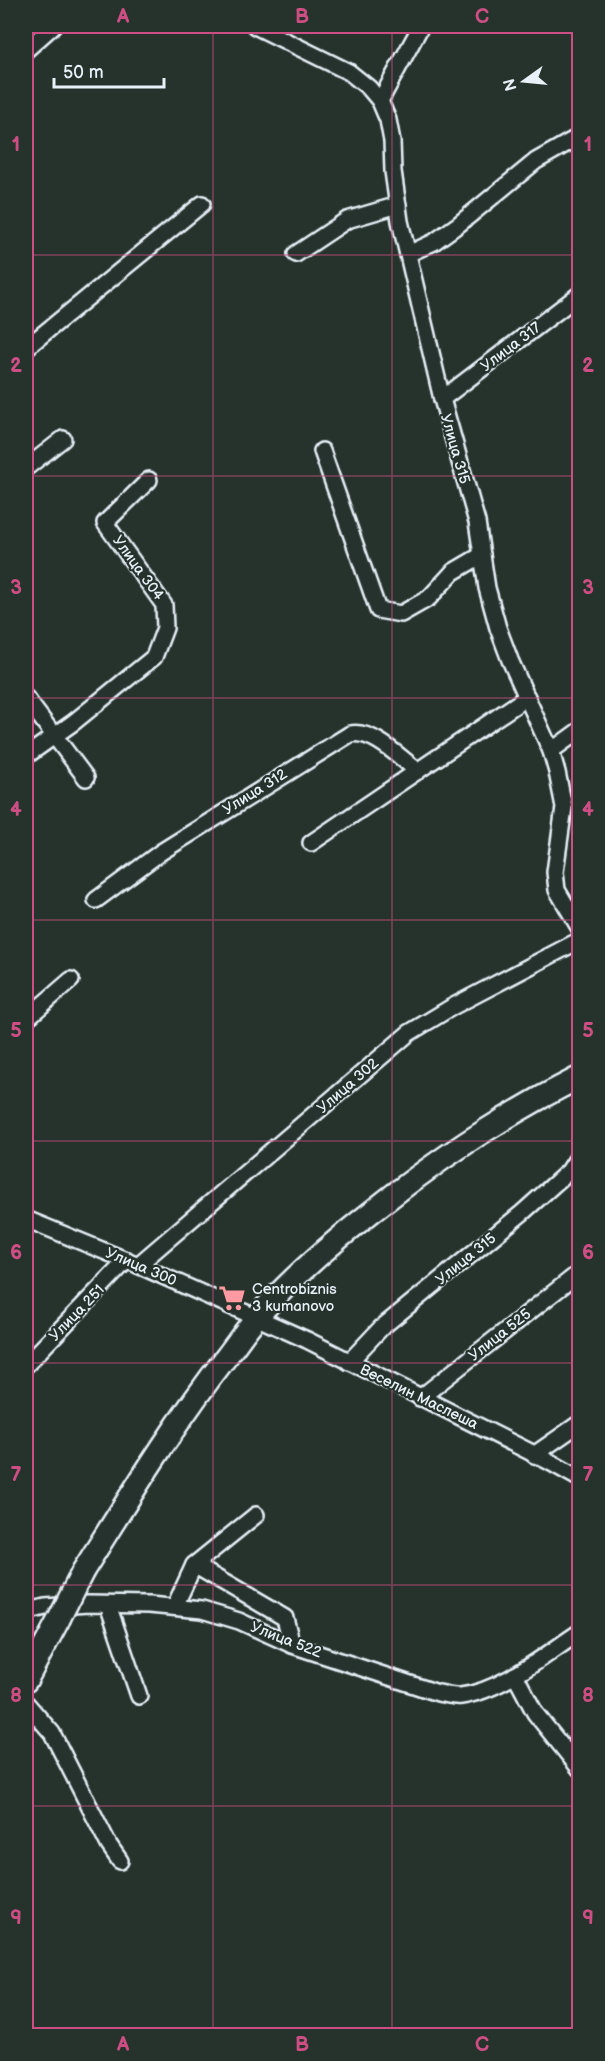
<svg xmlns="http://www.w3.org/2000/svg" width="605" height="2061" font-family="'Balsamiq Sans',sans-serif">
<rect width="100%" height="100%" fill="#26332d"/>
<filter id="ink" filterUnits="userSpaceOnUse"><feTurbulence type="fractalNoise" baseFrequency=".0167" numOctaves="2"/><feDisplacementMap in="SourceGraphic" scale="12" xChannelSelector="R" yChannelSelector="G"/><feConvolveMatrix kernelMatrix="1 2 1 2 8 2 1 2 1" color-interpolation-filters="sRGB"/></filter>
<g filter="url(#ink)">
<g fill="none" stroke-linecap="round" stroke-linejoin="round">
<defs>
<g id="minor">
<path d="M255 26 349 72 369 88 380 101 388 120 392 141 393 171 400 221 442 399 477 522 487 588 498 628 510 660 551 751 557 772 564 807 555 872 557 890 580 929"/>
<path d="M26 50 53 26"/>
<path d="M380 101 421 26"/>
<path d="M296 254 347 220 398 205"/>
<path d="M408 254 434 242 459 224 536 161 580 136"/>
<path d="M26 348 202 204"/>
<path d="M442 399 580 294"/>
<path d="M322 451 378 610 401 614 429 598 453 572 482 555"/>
<path d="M26 468 63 439"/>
<path d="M26 698 86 778"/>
<path d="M551 751 580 730"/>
<path d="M26 756 74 722 154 657 165 628 164 605 105 523 149 480"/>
<path d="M311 843 527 697"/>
<path d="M96 900 161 852 350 734C373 729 400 758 418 771"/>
<path d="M26 1019 71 980"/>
<path d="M26 1219 138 1265 307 1340 548 1461 580 1479"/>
<path d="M138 1265 409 1033 452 1007 580 940"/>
<path d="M349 1362 381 1328 522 1213 569 1171 580 1154"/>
<path d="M26 1365 127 1260"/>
<path d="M420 1398 580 1272"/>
<path d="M534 1455 580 1423"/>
<path d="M194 1565 285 1618 292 1645"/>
<path d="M108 1605 139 1696"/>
<path d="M175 1606 194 1565 256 1515"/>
<path d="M26 1612 45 1607 88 1604 149 1605 202 1610 239 1621 292 1645 438 1693C445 1694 454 1697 461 1696 502 1691 546 1654 580 1632"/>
<path d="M515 1675 535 1713 580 1769"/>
<path d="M26 1703 52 1733 109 1845 120 1861"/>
</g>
<g id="secondary">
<path d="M83 1571C129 1498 174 1424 227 1356 237 1343 246 1329 257 1317 292 1277 333 1242 374 1210 439 1158 506 1114 580 1077"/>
<path d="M26 1681 59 1619"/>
</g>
</defs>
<use href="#minor" stroke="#e8f1f8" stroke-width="20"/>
<use href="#secondary" stroke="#e8f1f8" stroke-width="26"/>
<use href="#minor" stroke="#26332d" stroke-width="15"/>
<use href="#secondary" stroke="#26332d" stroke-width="21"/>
<defs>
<path id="secondary-bridge" d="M59 1619 83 1571"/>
</defs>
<use href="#secondary-bridge" stroke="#e8f1f8" stroke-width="26" stroke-linecap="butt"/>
<use href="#secondary-bridge" stroke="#26332d" stroke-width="21"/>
</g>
</g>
<path fill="none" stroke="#cc4e82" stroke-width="1.5" stroke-opacity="0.55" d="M213 26V2036M392 26V2036M26 255H580M26 476H580M26 698H580M26 920H580M26 1141H580M26 1363H580M26 1585H580M26 1806H580"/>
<defs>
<symbol id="supermarket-bare" viewBox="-9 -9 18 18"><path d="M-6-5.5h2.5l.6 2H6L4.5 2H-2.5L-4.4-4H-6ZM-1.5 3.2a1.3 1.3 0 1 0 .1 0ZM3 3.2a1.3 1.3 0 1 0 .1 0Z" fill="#ff9aa2" stroke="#26332d" stroke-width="2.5" paint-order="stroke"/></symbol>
</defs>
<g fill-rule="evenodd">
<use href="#supermarket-bare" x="213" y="1279" width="38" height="38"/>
</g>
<g text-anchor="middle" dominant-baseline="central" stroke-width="4.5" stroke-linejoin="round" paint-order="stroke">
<g font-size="15" fill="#e8f1f8" stroke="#26332d">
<text transform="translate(511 347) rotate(-37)">Улица 317</text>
<text transform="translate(455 449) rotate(74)">Улица 315</text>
<text transform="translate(138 568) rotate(54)">Улица 304</text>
<text transform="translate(255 792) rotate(-32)">Улица 312</text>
<text transform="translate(348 1086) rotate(-41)">Улица 302</text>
<text transform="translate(466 1259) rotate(-39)">Улица 315</text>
<text transform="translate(141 1267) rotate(23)">Улица 300</text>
<text transform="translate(77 1313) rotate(-46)">Улица 251</text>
<text transform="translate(500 1335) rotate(-38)">Улица 525</text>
<text transform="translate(419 1397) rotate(26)">Веселин Маслеша</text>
<text transform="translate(286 1640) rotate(21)">Улица 522</text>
</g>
<g font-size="15" fill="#e8f1f8" stroke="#26332d" text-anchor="start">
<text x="252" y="1289">Centrobiznis<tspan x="252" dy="17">3 kumanovo</tspan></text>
</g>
</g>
<rect width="605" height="2061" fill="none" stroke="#26332d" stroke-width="66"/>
<g transform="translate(524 81) rotate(255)" stroke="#26332d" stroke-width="4.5" paint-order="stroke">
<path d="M0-4.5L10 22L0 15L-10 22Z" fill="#e8f1f8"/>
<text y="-9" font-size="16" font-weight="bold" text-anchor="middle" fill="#e8f1f8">N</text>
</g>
<path d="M54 78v9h110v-9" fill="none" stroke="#e8f1f8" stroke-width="3"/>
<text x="63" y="78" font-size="18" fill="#e8f1f8" stroke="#26332d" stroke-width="4.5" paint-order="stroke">50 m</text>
<rect x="33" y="33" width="539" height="1995" fill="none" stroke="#cc4e82" stroke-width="2"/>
<g font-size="20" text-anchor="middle" font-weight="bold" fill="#cc4e82">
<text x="123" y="23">A</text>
<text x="302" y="23">B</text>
<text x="482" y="23">C</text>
<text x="16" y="151">1</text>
<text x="588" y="151">1</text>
<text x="16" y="372">2</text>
<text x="588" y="372">2</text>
<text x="16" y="594">3</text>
<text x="588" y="594">3</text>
<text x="16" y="816">4</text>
<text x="588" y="816">4</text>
<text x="16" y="1037">5</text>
<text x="588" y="1037">5</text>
<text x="16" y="1259">6</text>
<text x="588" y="1259">6</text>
<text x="16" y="1481">7</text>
<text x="588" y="1481">7</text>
<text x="16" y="1702">8</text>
<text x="588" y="1702">8</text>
<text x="16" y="1924">9</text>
<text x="588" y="1924">9</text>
<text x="123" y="2051">A</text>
<text x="302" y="2051">B</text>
<text x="482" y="2051">C</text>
</g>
</svg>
